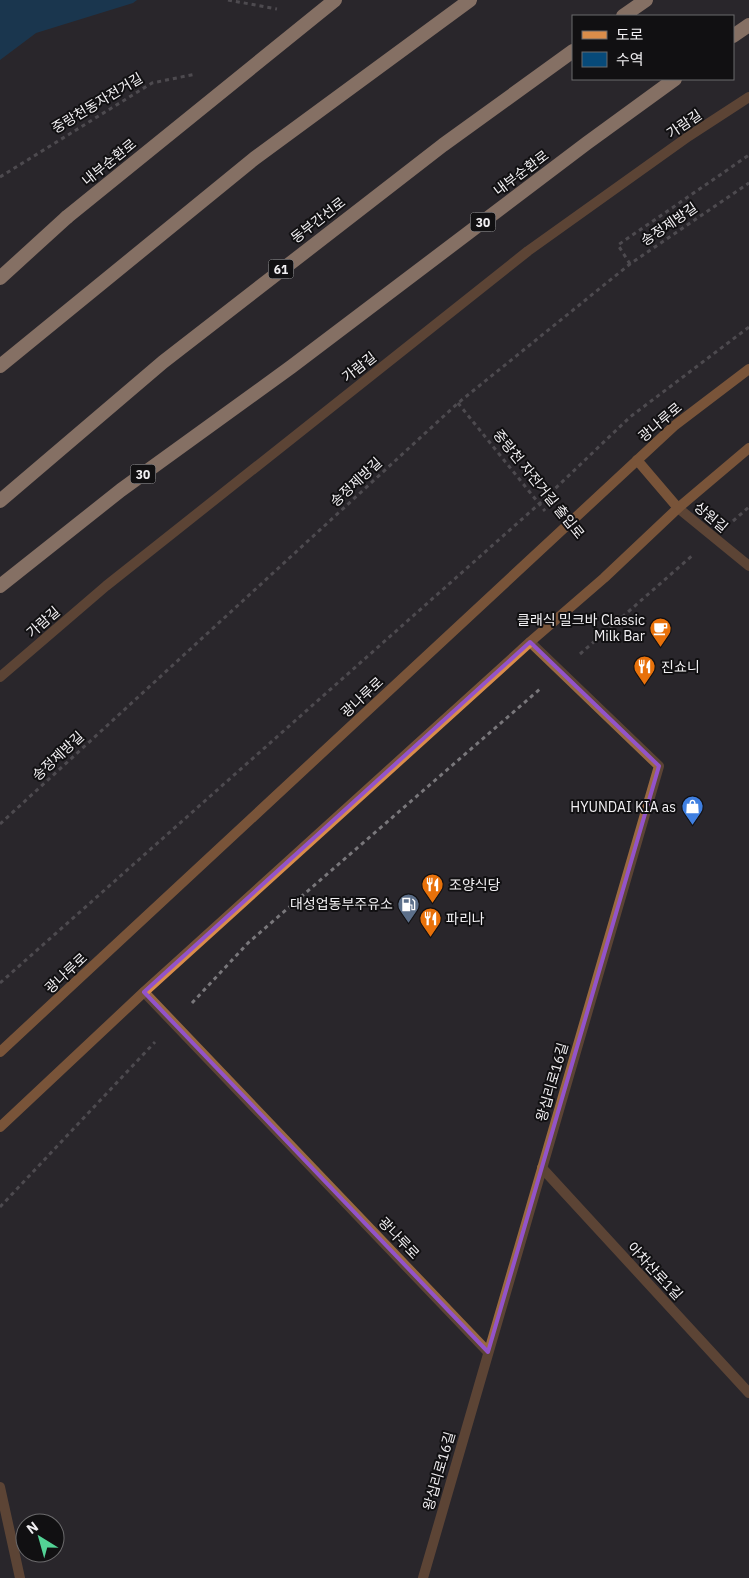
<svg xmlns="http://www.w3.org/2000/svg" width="749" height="1578" font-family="'IBM Plex Sans','Noto Sans KR',sans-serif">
<rect width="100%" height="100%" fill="#29262b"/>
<path fill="#074a79" d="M0 0H137L133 3 36 33 0 60Z"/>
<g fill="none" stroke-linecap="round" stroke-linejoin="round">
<g stroke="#79777b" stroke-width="3" stroke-dasharray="4 4" stroke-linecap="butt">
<path d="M228 0 277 9"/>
<path d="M0 177 152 83 196 74"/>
<path d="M630 264 618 245 749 155"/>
<path d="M458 403 545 511"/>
<path d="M733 521 749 507"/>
<path d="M580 654 694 554"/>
<path d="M0 824 458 403 630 264 749 183"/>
<path d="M0 983 539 504 630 417 749 327"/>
<path d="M192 1003 248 943 540 689"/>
<path d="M0 1207 155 1042"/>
</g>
<g stroke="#996941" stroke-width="10">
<path d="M678 508 749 566"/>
<path d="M144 992 488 1352"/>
<path d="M542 1168 749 1393"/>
<path d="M0 1487 20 1578"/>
<path d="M423 1578 659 766 530 642"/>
</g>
<path stroke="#996941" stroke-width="10" d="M0 677 106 586 528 251 689 136 749 97"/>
<g stroke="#da8d4a" stroke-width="10">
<path d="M637 460 678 508"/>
<path d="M0 1052 674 426 749 369"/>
<path d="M0 1127 144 992 530 642 604 578 678 508 749 448"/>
</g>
<g stroke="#f4c9a8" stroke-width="14">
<path d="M623 16 646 0"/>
<path d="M733 36 749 25"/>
<path d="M0 278 67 217"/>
<path d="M0 366 255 158 470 0"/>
<path d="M0 501 163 362 443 145 573 51"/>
<path d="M0 586 121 490 291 367 587 143 675 79"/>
</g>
<path stroke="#f4c9a8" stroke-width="14" d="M67 217 335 0"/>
</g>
<path d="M0 0H749V1578H0ZM530 642 659 766 488 1352 144 992Z" fill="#29262b" fill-opacity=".55" fill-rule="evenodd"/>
<path fill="none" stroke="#9353c9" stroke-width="4" stroke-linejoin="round" d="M530 642 659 766 488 1352 144 992Z"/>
<defs>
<symbol id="cafe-pin" viewBox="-11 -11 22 30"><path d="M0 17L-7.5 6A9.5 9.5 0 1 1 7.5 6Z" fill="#e8710a" stroke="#111012"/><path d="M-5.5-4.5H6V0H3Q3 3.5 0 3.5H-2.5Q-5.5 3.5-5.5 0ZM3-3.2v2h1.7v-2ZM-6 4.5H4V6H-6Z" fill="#fff"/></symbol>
<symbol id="restaurant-pin" viewBox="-11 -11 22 30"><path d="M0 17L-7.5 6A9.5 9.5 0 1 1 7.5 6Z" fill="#e8710a" stroke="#111012"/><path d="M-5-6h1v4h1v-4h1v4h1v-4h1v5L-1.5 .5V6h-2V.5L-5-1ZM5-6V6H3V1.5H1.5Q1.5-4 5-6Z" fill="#fff"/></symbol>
<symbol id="shop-pin" viewBox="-11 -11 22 30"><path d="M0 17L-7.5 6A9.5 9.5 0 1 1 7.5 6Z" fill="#3f7fe0" stroke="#111012"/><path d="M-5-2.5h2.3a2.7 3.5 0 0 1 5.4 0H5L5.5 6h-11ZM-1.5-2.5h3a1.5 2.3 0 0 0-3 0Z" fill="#fff"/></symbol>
<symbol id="fuel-pin" viewBox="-11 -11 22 30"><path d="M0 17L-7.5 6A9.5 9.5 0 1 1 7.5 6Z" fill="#5c6f8a" stroke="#111012"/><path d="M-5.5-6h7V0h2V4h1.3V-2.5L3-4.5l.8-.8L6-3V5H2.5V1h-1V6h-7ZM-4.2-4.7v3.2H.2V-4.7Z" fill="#fff"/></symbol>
</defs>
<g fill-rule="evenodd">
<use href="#cafe-pin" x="648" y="616" width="25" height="34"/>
<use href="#restaurant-pin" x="632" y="654" width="25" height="34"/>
<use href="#shop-pin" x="680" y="794" width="25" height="34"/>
<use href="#restaurant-pin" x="420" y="872" width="25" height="34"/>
<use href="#fuel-pin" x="396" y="892" width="25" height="34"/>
<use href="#restaurant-pin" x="418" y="906" width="25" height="34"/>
</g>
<g text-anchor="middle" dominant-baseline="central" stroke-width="4" stroke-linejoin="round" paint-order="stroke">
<g fill="#111012" stroke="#aeadb0" stroke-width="1">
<rect x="470.5" y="212.5" width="25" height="19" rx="4"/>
<rect x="268.5" y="259.5" width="25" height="19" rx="4"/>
<rect x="130.5" y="464.5" width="25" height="19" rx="4"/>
</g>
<g font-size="12" font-weight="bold" fill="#f2f0f3">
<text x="483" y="222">30</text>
<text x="281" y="269">61</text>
<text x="143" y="474">30</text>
</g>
<g font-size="14" fill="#f2f0f3" stroke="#111012">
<text transform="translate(97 103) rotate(-31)">중랑천동자전거길</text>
<text transform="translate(684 124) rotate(-34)">가람길</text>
<text transform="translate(109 162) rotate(-39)">내부순환로</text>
<text transform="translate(521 173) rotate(-37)">내부순환로</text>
<text transform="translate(318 220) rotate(-38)">동부간선로</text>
<text transform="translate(669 224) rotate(-34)">송정제방길</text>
<text transform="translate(359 367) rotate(-38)">가람길</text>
<text transform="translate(660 422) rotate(-40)">광나루로</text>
<text transform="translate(356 482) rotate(-43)">송정제방길</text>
<text transform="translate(539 484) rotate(51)">중랑천 자전거길 출입로</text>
<text transform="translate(711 517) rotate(40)">상원길</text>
<text transform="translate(43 622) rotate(-41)">가람길</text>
<text transform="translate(362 697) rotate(-43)">광나루로</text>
<text transform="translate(58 756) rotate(-43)">송정제방길</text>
<text transform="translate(66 973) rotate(-43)">광나루로</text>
<text transform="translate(552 1082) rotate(-74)">왕십리로16길</text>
<text transform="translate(399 1238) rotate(46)">광나루로</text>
<text transform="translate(655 1271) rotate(47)">아차산로1길</text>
<text transform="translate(439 1471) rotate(-74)">왕십리로16길</text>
</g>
<g font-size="14" fill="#f2f0f3" stroke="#111012" text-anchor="end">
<text x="645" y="620">클래식 밀크바 Classic<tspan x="645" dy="16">Milk Bar</tspan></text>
<text x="661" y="667" text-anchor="start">진쇼니</text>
<text x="676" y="807">HYUNDAI KIA as</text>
<text x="449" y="885" text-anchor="start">조양식당</text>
<text x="393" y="904">대성업동부주유소</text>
<text x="446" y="919" text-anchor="start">파리나</text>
</g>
</g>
<rect x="572" y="15" width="162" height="65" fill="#111012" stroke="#6b6a6c"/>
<rect x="582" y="31" width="25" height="8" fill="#da8d4a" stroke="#6b6a6c"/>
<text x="616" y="40" font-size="15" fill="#f2f0f3">도로</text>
<rect x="582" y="52" width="25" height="15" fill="#074a79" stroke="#6b6a6c"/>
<text x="616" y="65" font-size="15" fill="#f2f0f3">수역</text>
<g transform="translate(40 1538) rotate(323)"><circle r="24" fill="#111012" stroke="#6b6a6c"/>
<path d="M0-4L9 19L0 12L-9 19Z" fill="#53d396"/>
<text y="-8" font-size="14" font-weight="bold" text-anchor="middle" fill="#f2f0f3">N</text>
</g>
</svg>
